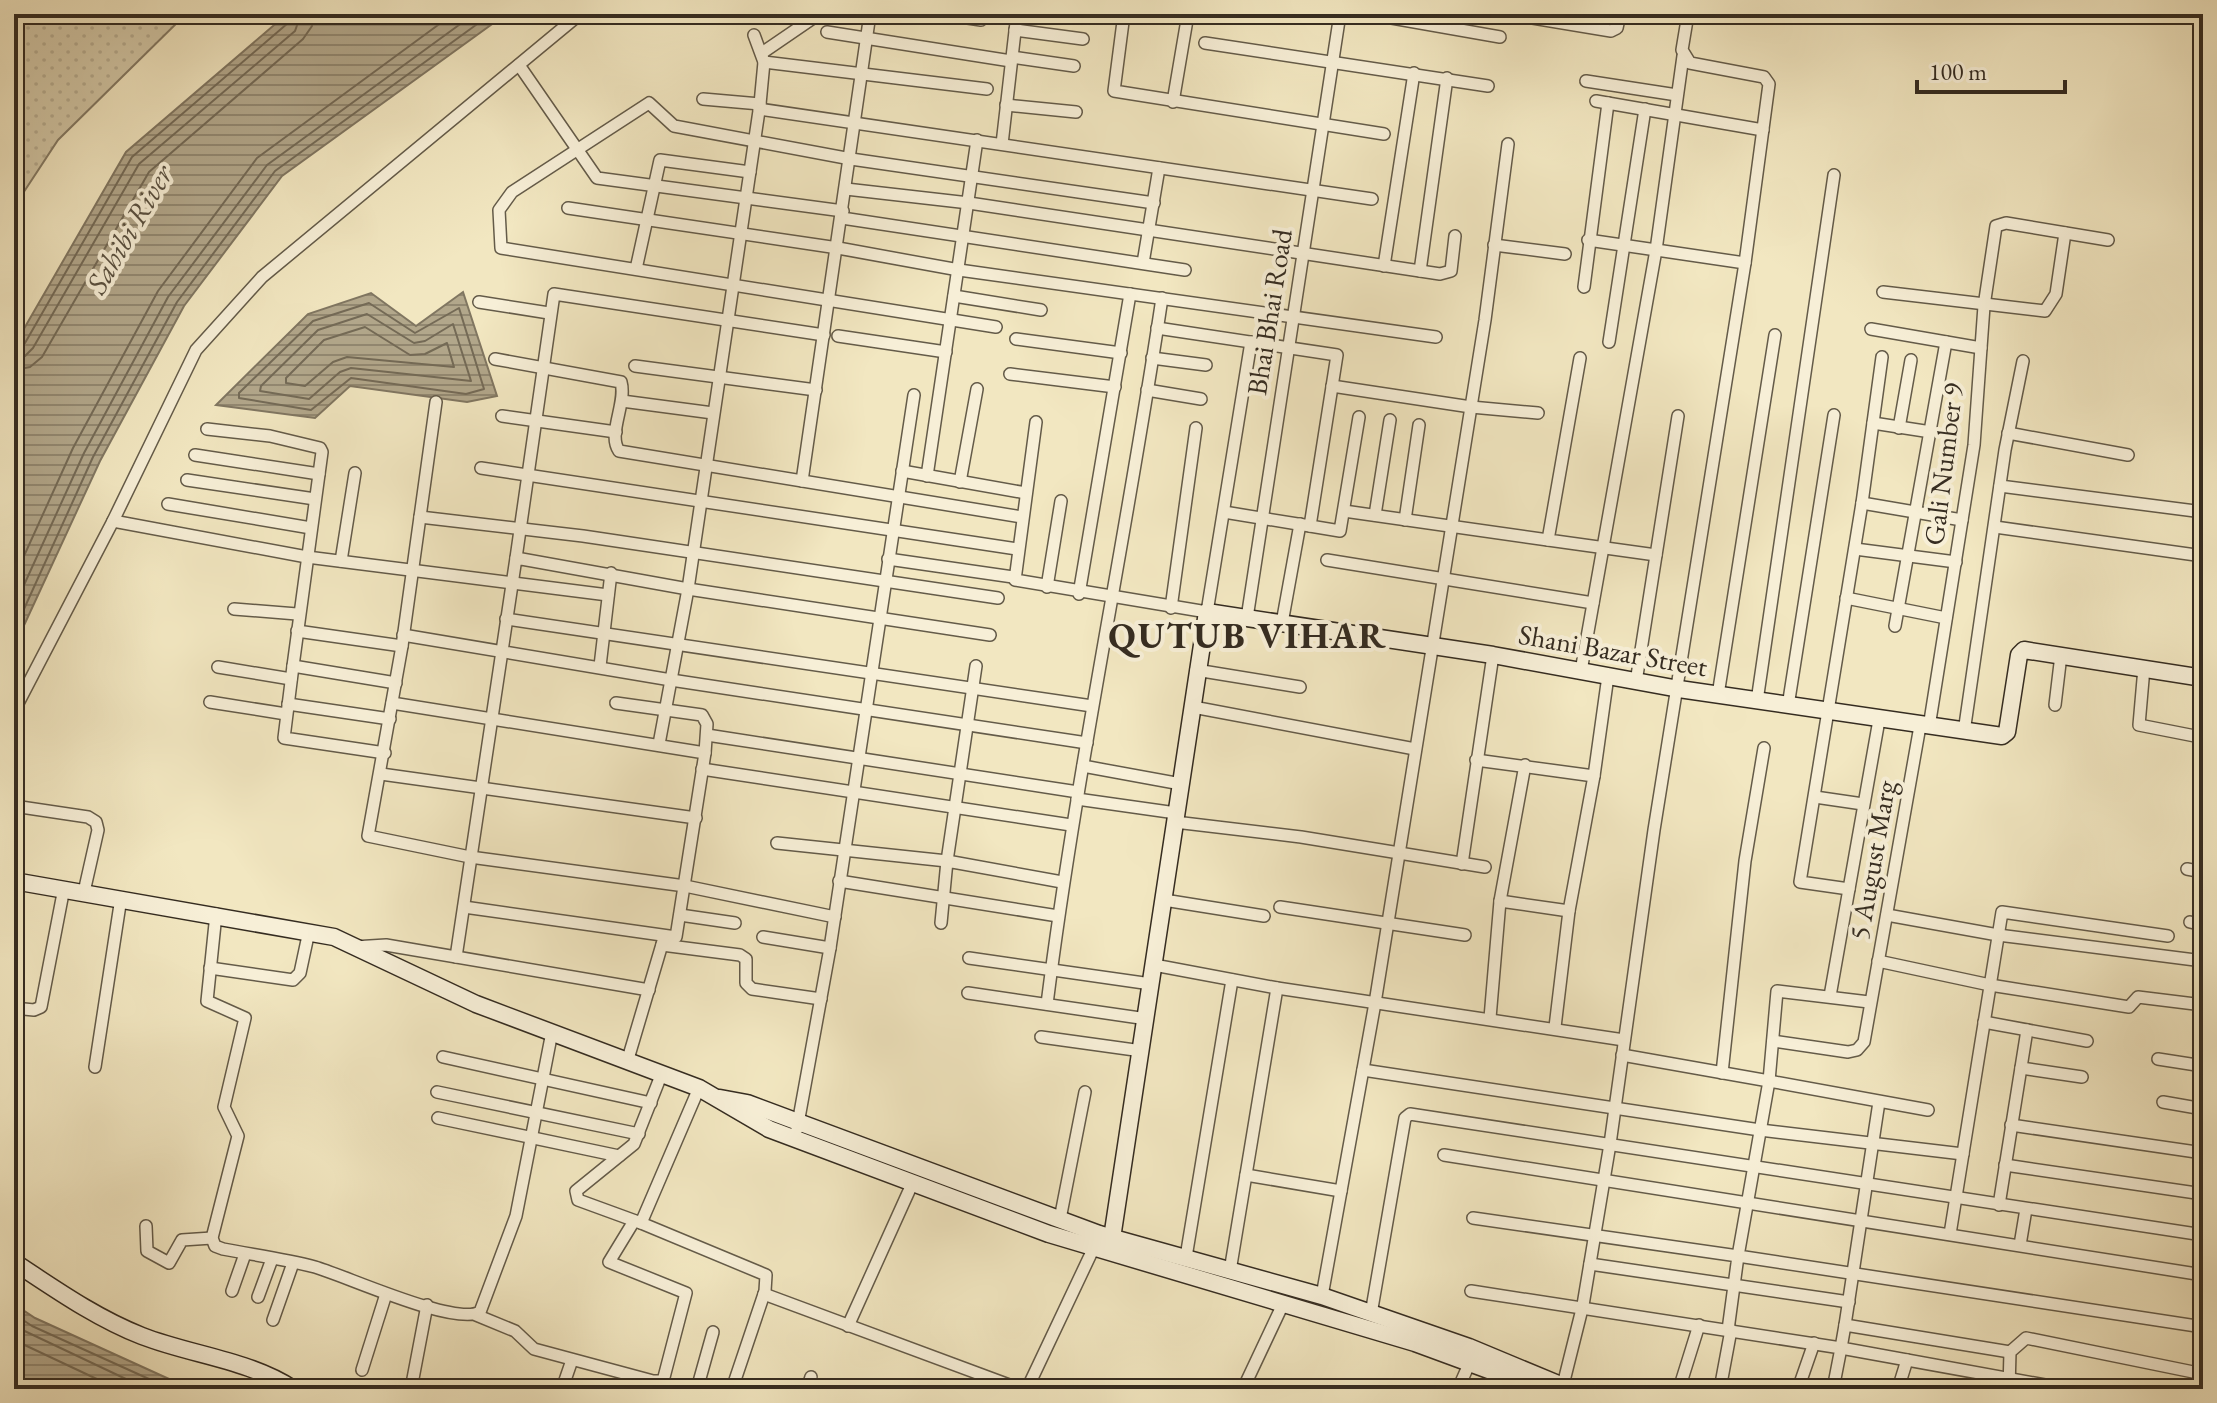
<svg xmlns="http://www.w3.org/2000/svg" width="2217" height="1403" font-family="'EB Garamond',serif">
<defs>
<pattern id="grass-dots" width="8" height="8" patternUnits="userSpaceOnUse" patternTransform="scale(2)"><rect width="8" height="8" fill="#d2c7a6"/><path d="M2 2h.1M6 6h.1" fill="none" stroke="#b5ab8f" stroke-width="1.8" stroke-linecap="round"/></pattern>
<pattern id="water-rules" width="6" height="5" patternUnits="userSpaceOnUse" patternTransform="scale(2)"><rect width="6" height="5" fill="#b2a78b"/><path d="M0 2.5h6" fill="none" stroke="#928871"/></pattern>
</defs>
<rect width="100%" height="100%" fill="#f2e7c1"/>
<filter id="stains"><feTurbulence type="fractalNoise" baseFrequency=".0025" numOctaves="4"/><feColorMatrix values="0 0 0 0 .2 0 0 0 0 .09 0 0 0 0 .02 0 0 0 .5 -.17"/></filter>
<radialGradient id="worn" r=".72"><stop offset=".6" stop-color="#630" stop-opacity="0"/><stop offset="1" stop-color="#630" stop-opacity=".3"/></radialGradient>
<path fill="url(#grass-dots)" stroke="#847a64" stroke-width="2" d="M14 14H186L58 140 14 207Z"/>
<g fill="url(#water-rules)" stroke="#807661" stroke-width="2">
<path d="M287 14H506L282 176 184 306 100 461 14 647V346L126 152Z"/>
<path d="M463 292 497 396 467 402 350 386 315 418 216 405 308 314 371 293 416 326Z"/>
<path d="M14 1304 35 1318 191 1389H14Z"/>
</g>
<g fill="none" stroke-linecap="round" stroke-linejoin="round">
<g stroke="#746a56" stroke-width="2">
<path d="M369 303 415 333 459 308 484 389 466 394 351 378 311 410 239 398V393L313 321Z"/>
<path d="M367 314 414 343 425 341 453 324 471 381 351 368 340 372 309 399 260 391 261 386 318 330Z"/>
<path d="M365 327 410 355 425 354 447 343 454 367 347 357 333 362 305 386 286 383V378L324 340Z"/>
<path d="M14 348 25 343 132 157 288 23 291 14"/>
<path d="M14 358 25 356 33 348 139 164 295 31 301 14"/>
<path d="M14 370 30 367 42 357 149 172 303 39 312 26 313 14"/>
<path d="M14 578 73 448 158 291 257 158 453 14"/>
<path d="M14 607 84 453 168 297 267 165 474 14"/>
<path d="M14 631 93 457 177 302 275 171 491 14"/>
<path d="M14 1314 32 1326 171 1389"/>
<path d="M14 1326 147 1389"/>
<path d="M14 1340 118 1389"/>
</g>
<defs>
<g id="street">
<path d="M941 14 981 20 987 14"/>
<path d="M1124 14 1114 91 1384 134"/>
<path d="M1369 14 1500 37"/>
<path d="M1508 14 1611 31 1617 28 1620 14"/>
<path d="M1015 30 1083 39"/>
<path d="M827 32 1011 61"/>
<path d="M1205 43 1488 86"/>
<path d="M762 53 819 14"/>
<path d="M1012 57 1074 66"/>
<path d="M764 62 987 89"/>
<path d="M519 65 597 178 843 211"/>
<path d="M1586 81 1677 95"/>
<path d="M703 99 760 104"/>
<path d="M1596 101 1763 130"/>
<path d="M1173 102 1188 14"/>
<path d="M1006 105 1076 112"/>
<path d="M759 109 1372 199"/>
<path d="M1002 144 1017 14"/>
<path d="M846 189 969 203 1440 274 1451 271 1455 236"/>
<path d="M568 208 838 248 959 270 1436 337"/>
<path d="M842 218 1185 270"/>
<path d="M1588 240 1745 263"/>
<path d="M1494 245 1565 254"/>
<path d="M1143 263 1159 168"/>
<path d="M1384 266 1414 73"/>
<path d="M636 269 660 160 750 172"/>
<path d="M1420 271 1447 78"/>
<path d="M1584 287 1608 103"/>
<path d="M1883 292 2045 311 2056 294 2065 233"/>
<path d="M954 296 1041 310"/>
<path d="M479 302 549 313"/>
<path d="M996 327 501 248 499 210 512 192 649 103 674 126 851 159 1154 203"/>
<path d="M1157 328 1337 355 1310 526 1224 512"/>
<path d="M1871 329 1981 348"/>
<path d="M838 336 946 352"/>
<path d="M1016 339 1121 353"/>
<path d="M1609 342 1645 109"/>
<path d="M1152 358 1206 365"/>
<path d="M1580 358 1548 540 1656 555"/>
<path d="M495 359 621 382C627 403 607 434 619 451L1022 517"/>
<path d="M635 366 816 390"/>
<path d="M1010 374 1115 387"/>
<path d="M1332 386 1471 407 1538 413"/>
<path d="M1147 390 1201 399"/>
<path d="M622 401 713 413"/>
<path d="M436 402 402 646 368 836 470 857 685 886 835 917"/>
<path d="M502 416 616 432"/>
<path d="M1036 422 1015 580 1207 612 1251 342"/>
<path d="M1873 423 1931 432"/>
<path d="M1899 428 1911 360"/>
<path d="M207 429 270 436 320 448 322 452 293 666"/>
<path d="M2008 433 2128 455"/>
<path d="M195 455 319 474"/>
<path d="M481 468 1017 549"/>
<path d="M902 471 1026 493"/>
<path d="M927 476 977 140"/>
<path d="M187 480 315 499"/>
<path d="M802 481 870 14"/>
<path d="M960 482 977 389"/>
<path d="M2000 486 2203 512"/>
<path d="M1862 503 1962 520"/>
<path d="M168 504 311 528"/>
<path d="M1344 511 1548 540"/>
<path d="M1375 515 1390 420"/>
<path d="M420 517 583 536 998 598"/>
<path d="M1405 520 1419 425"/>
<path d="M113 521 196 350 262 277 580 14"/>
<path d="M1310 526 1340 531 1359 417"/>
<path d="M1995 527 2203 556"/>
<path d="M1855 549 1956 562"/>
<path d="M516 558 554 294 824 335"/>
<path d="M888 559 1013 577"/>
<path d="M1327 560 1593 603"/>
<path d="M341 561 355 473"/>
<path d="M1047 587 1061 501"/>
<path d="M1079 594 1130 294"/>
<path d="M1846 598 1946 618"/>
<path d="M1171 608 1196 428"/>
<path d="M234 609 297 614"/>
<path d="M1247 618 1340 14"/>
<path d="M506 619 1092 706"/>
<path d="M1282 623 1300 524"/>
<path d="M1895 626 1946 342"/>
<path d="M297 631 402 646"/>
<path d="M403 635 671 680 1087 743"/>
<path d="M600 666 611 573"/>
<path d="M218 667 291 679"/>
<path d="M2144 668 2139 725 2200 737"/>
<path d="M1196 670 1300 687"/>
<path d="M1581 671 1656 250 1683 56"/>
<path d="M1636 682 1678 416"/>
<path d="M1718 695 1775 335"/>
<path d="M1757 701 1834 175"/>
<path d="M210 702 286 714"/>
<path d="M392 703 705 753 676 937 464 907"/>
<path d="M616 703 702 715 707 724 705 753"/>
<path d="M288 704 390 719"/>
<path d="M2055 705 2061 655"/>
<path d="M1788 706 1834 415"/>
<path d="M1193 707 1415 749"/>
<path d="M14 711 113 521 307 557 608 595"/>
<path d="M1929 727 1974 445 1984 306 1996 226 2006 223 2108 240"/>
<path d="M1964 732 2005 450 2023 361"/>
<path d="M707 735 1078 792"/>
<path d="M659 744 688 589 760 104 764 62 754 35"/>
<path d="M385 753 284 738 293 666 396 683"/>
<path d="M1476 760 1594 776 1569 911 1555 1027"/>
<path d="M1083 766 1181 784"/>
<path d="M702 769 1071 825"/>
<path d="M381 774 696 818"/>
<path d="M1594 776 1608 676"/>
<path d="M1815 797 1863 804"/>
<path d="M1077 799 1176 813"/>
<path d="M14 806 88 817 96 822 98 830 84 892"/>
<path d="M1175 822 1301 837 1485 867"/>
<path d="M777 843 947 861 976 666"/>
<path d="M1462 864 1493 655"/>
<path d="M2187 869 2203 872"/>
<path d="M839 881 1058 916"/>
<path d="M1849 889 1800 882 1862 503 1882 357"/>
<path d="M1164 900 1264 916"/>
<path d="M1500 901 1569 911"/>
<path d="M1280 907 1465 935"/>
<path d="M216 914 207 1001 245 1018 224 1107 238 1136 212 1238 215 1246 223 1249C254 1255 285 1259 315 1267 346 1276 454 1326 480 1312L516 1216 552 1032"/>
<path d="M680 915 735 923"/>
<path d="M1887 915 1998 935 2203 961"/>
<path d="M2190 922 2203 925"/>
<path d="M941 923 947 861 1062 882"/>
<path d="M763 937 830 948"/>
<path d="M662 945 740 955 746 959V983L752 989 821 999"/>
<path d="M354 947 386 945 649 990"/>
<path d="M456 957 516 558 688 589 990 635"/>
<path d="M969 958 1151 984"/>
<path d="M1878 961 1990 985 2129 1007 2138 997 2203 1005"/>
<path d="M1154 965 1277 988 1624 1040"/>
<path d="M210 968 293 980 300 973 309 931"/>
<path d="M968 993 1147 1019"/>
<path d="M1830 996 1879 720"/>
<path d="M1047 1004C1077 767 1127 534 1162 298"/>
<path d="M14 1008 34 1010 41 1007 64 888"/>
<path d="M1490 1018 1500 901 1525 765"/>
<path d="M1984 1022 2087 1041"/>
<path d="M1041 1037 1142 1051"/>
<path d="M1773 1041 1848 1052 1857 1050 1864 1042 1920 726"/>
<path d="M1622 1055 1769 1081 1777 991 1869 1002"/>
<path d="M443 1057 651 1103"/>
<path d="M628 1059 663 941"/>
<path d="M2158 1059 2203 1066"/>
<path d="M95 1067 121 898"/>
<path d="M2021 1068 2082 1077"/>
<path d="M1363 1070 1760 1130 1963 1154"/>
<path d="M662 1073 634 1144 576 1191 578 1200 641 1223 699 1088"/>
<path d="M1722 1073 1745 861 1764 748"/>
<path d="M437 1092 639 1134"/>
<path d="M2163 1102 2203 1109"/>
<path d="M1928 1110 1769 1081 1738 1256 2203 1327"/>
<path d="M438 1118 619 1156"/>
<path d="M2011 1125 2203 1153"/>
<path d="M797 1129 830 948 914 395"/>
<path d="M1444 1155 2203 1275"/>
<path d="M2005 1165 2203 1194"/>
<path d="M1246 1175 1341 1191"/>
<path d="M1999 1205 2027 1030"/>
<path d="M1473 1218 1738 1256 1728 1330"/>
<path d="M1060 1219 1085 1092"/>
<path d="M641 1223 766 1275 765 1291 732 1389"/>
<path d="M146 1226 147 1251 169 1263 182 1240 212 1238"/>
<path d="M1950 1234 2002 912 2168 936"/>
<path d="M2020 1245 2026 1209"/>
<path d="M1186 1257 1232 980"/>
<path d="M1590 1264 1849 1302"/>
<path d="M1230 1271 1277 988"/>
<path d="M232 1291 245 1254"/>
<path d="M1471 1291 1841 1348 1833 1389"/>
<path d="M764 1294 1020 1389"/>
<path d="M1322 1296 1375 1003 1485 320 1508 144"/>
<path d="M258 1297 272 1259"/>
<path d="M1371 1314 1405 1118 1410 1114 2203 1235"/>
<path d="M476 1315 515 1331 534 1349 653 1381H663L686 1293 609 1262 634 1221"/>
<path d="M273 1320 293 1263"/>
<path d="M1845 1325 1879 1102"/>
<path d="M848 1326 913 1182"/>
<path d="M2010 1352 1845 1325 1841 1348 2067 1389"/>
<path d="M362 1370 386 1294"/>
<path d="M411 1389 427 1305"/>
<path d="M562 1389 572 1360"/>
<path d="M697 1389 713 1332"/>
<path d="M807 1389 811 1377"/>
<path d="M1027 1389 1097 1241"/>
<path d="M1243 1389 1284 1302"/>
<path d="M1458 1389 1470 1362"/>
<path d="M1562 1389 1583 1305 1610 1144 1654 830 1745 263 1769 84 1764 77 1690 63 1682 50 1688 14"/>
<path d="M1679 1389 1699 1325"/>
<path d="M1720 1389 1731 1330"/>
<path d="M1798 1389 1814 1343"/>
<path d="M1898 1389 1907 1360"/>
<path d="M2009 1389 2010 1352 2026 1338 2203 1374"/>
</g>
<g id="secondary">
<path d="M14 881 334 937 476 1004 699 1088 769 1129 1049 1234 1415 1343 1540 1389"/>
<path d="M720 1098 747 1103 1099 1234 1322 1296 1469 1347 1570 1389"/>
<path d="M1112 1238 1207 612 1493 655 1679 689 2002 736 2007 732 2019 655 2024 650 2203 678"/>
<path d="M14 1262C55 1289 96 1318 142 1336 191 1355 249 1360 293 1389"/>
</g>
</defs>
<use href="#street" stroke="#645b49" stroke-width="14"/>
<use href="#secondary" stroke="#352c21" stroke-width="19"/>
<use href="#street" stroke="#f7efd7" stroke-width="11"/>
<use href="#secondary" stroke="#f7efd7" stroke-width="16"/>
</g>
<g text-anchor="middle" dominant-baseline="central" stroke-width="8" stroke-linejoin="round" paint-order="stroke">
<g font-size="28" fill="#352c21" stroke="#f7efd7">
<text transform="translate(1269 312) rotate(-81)">Bhai Bhai Road</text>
<text transform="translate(1943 464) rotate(-83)">Gali Number 9</text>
<text transform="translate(1613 650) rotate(10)">Shani Bazar Street</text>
<text transform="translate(1872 860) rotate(-80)">5 August Marg</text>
</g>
<g font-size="30" font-style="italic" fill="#5a5141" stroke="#f7efd7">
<text transform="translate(129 229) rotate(-60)">Sahibi River</text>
</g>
<g font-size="36" font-weight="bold" letter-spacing="2" fill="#352c21" stroke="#f7efd7">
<text x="1248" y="635">QUTUB VIHAR</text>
</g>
</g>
<rect width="2217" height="1403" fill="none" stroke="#f2e7c1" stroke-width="48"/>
<rect x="16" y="16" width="2185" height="1371" fill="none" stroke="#352c21" stroke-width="4"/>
<rect x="24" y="24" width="2169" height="1355" fill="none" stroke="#352c21" stroke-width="2"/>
<path d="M1917 80v12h148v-12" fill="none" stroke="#352c21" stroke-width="4"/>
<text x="1929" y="80" font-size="24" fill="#352c21" stroke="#f7efd7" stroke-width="6" paint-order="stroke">100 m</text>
<rect width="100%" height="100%" filter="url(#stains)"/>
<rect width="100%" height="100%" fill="url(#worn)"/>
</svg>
